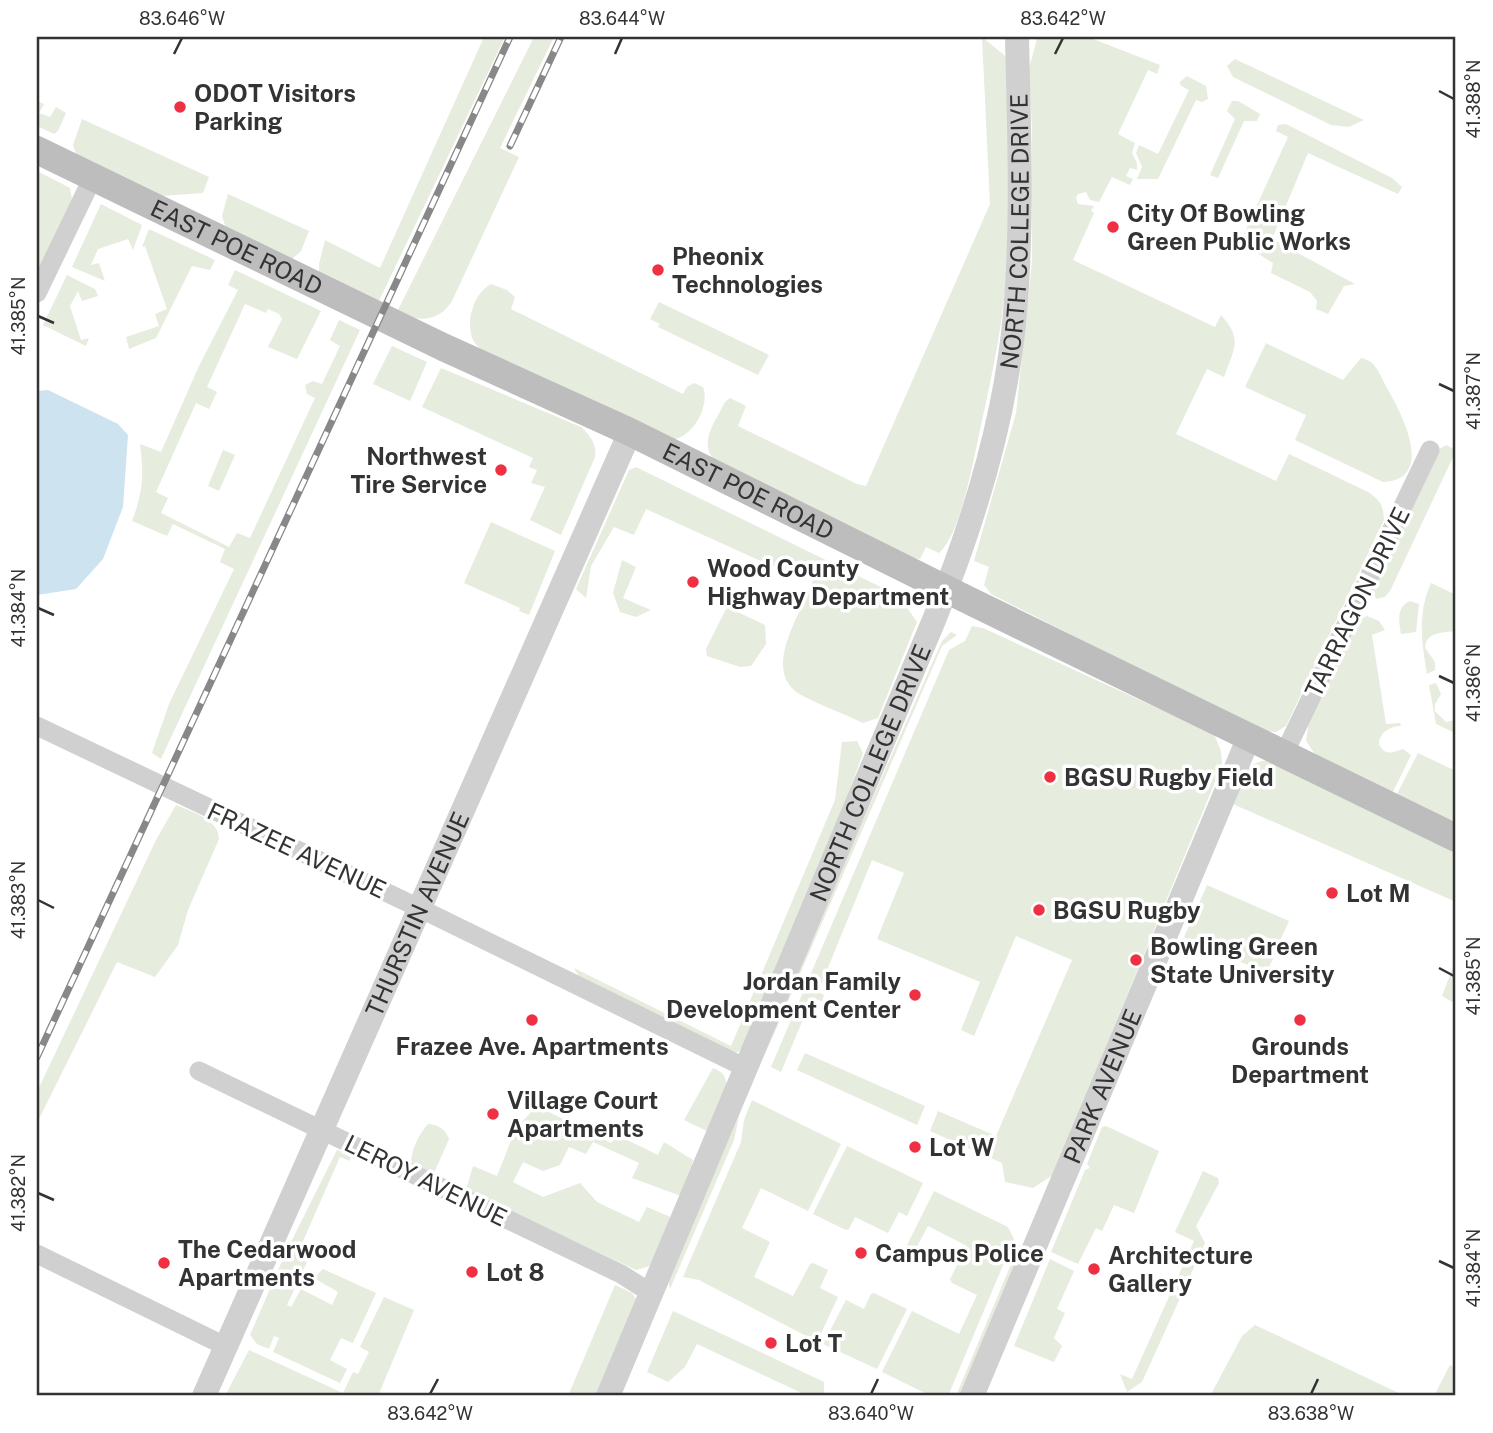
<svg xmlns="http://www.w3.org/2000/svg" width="1493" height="1433" font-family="'Public Sans',sans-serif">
<rect width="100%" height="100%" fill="#fff"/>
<g fill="#e6ecde">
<path d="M484 37H505L377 305 319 275V264L325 240 380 268Z"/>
<path d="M534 37H554L500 148 519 157 452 301C437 324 419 320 396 314Z"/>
<path d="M982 37 1009 59C1009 132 1012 205 1006 277 1002 335 988 392 976 449 970 476 959 535 939 553L926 547 920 559 907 557 716 462C697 443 715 423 725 402L730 398 746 406 738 426 857 484 866 486 990 204Z"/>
<path d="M1041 37H1088L1160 65 1157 74 1148 70 1118 134 1135 143 1132 153 1137 163V170L1130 168 1126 176 1133 179 1130 185 1112 177 1099 202 1090 200 1086 192 1078 194 1076 198 1078 204 1094 206 1091 211 1094 213 1073 260 1215 327 1221 315C1243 339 1234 349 1224 377L1207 369 1176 434 1276 481 1289 454 1368 492C1381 501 1383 505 1384 520L1286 726 1276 732 1261 731 991 594 984 585 989 567 974 561 1016 413 1032 262V128L1029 68 1037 39Z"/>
<path d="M1235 59 1364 120 1349 127 1331 125 1233 77 1227 66Z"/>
<path d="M1187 76 1206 86 1208 99 1202 102 1196 100 1158 179H1137L1142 167 1136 153 1139 145 1158 154 1189 90 1180 85V82Z"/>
<path d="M37 101 44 104 39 113 50 117 56 107 66 113 58 131 54 134 37 126Z"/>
<path d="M1232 101H1238L1260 114 1257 121H1244L1218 178 1210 175 1235 119 1227 111Z"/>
<path d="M82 119 209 177 203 193 162 196 77 157 73 145Z"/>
<path d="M1286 124 1392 178 1402 187 1398 194 1308 153 1272 239 1355 284 1344 286 1328 314 1316 309 1317 301 1310 292 1271 273 1273 263 1252 250 1254 244 1242 238 1288 137 1276 131 1278 125Z"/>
<path d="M37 171 70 188 72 199 37 273Z"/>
<path d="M228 194 309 231 301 251 291 260 227 231 222 216Z"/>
<path d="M101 204 142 225 133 250 128 239 98 249 91 265 99 263 105 281 72 267Z"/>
<path d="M149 229 215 260 210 270 192 266 156 338 129 349 126 337 159 326 155 314 167 309 145 246 142 247Z"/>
<path d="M235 270 321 311 297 359 268 347 282 319 279 314 268 309 266 313 245 304 207 387 217 392 209 409 196 403 156 492 168 498 161 513 229 547 237 533 250 538 315 398 307 394 305 385 313 381 322 384 340 346 330 340 339 320 360 330 161 759 152 753 169 704 234 569 220 562 225 549 173 524 167 536 132 521C143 492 144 475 140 444L161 452 199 366 238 290 228 285Z"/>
<path d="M67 275 95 289 98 296 82 301 78 291 70 306 81 340 89 338 86 346 43 325Z"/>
<path d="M491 284 507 290 515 297 511 309 683 394 687 387 694 383 703 387C710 405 694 435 675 439L484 353C481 349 475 344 473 340 465 321 474 293 491 284Z"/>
<path d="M659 302 769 355 758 375 658 327 660 324 650 319Z"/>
<path d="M1266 343 1343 380 1361 358C1364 359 1368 360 1371 362 1378 368 1383 381 1388 390 1402 414 1436 480 1383 482L1295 440 1306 415 1245 387Z"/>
<path d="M392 346 427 362 410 401 373 384Z"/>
<path d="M441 368 581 427C590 435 597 444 595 457L561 535 530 520 545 487 531 483 537 470 529 467 533 458 422 407Z"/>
<path d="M1446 445 1454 449V455L1390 591 1385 597 1376 599 1372 585 1438 450Z"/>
<path d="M223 450 235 455 219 491 208 486Z"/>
<path d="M636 467 899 596 917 622 878 718 863 723C848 715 803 699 794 690 764 663 804 610 813 579L765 563 646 509 634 535 614 527 591 566 586 598 576 589 629 470Z"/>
<path d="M491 522 555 551 529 615 519 611 520 608 464 583Z"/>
<path d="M622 560 636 567 623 598 651 610 636 617 620 612 613 593Z"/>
<path d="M1431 583 1456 595V631C1443 633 1426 631 1425 648L1435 662V670L1427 674C1422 642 1417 614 1431 583Z"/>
<path d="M1410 601 1419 604 1416 632 1401 634C1399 621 1396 607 1410 601Z"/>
<path d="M727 607 765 625 766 644 751 666 740 667 707 656 706 649Z"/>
<path d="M1367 616 1379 621 1385 630 1372 635 1386 724 1400 723 1401 726C1390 726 1379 733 1379 744 1385 757 1393 752 1403 749L1411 755 1392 794 1317 757 1306 741 1309 721 1355 621Z"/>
<path d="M972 626 983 628 1214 734 1221 751 1222 765 1053 1175 1033 1188 1005 1182 1002 1163 930 1131 938 1111 996 1136 1072 960 1016 936 974 1036 961 1030 980 982 877 939 904 873 872 860 818 992 824 995 822 1001 812 998 781 1072 771 1067 949 650 965 641Z"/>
<path d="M951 632 957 635 942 646 763 1059 822 913 942 641Z"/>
<path d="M1436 683 1441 694 1435 704V711L1446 722 1456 720 1455 733 1436 724 1429 685Z"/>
<path d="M857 741 863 753 822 868 749 1041 738 1052H727L581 980 574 968 731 1046 835 800 842 742Z"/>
<path d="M1418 753 1456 771V825L1396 796Z"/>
<path d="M1274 759 1456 849V902L1235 805 1231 800C1243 772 1241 764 1274 759Z"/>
<path d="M176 805C192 812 219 819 219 839L188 910 178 945 155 977 117 962 37 1123V1092L156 840Z"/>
<path d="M1207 885 1289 921 1279 943 1264 936 1259 946 1275 955 1266 973 1184 937Z"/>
<path d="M1456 959V1004L1442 996Z"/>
<path d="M805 1053 925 1106 917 1125 797 1070Z"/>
<path d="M713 1068C742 1078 717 1113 709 1132L684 1120Z"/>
<path d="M752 1100 841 1144 808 1211 761 1188 742 1228 770 1242 754 1277 793 1296 810 1264 813 1263 828 1270 820 1288 838 1297 817 1342 814 1340 815 1336 810 1338 699 1280 683 1277 741 1142 744 1120Z"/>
<path d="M537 1106 611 1143 617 1135 658 1155 664 1142 693 1160 689 1177 681 1196 632 1178 639 1163 593 1142 586 1154 569 1147 560 1165 543 1171 523 1162 513 1182 543 1197 580 1183 597 1202 639 1222 647 1207 675 1219 654 1265 636 1270 466 1190 473 1166 497 1176 516 1128Z"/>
<path d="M739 1116 734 1140 670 1289 668 1280Z"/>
<path d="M428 1124C439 1125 445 1129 449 1139L434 1173 430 1174 411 1164C411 1150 419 1134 428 1124Z"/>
<path d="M1106 1126 1159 1151 1134 1213 1114 1205 1102 1231 1096 1228 1078 1264 1051 1252 1085 1170 1090 1168 1087 1164 1102 1127Z"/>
<path d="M847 1146 923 1183 907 1216 899 1212 888 1233 855 1217 849 1229 846 1230 813 1214Z"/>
<path d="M337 1150 351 1155 350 1161 340 1157 296 1257 307 1262 287 1305 291 1307 301 1289 332 1305 338 1292 314 1278 323 1269 376 1293 353 1343 341 1338 330 1360 347 1369 340 1383 273 1352 279 1338 274 1336 269 1349 257 1344 250 1335 286 1252Z"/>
<path d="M1203 1171 1218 1178 1219 1183 1196 1226 1205 1243 1142 1382 1127 1392 1120 1374 1132 1379 1194 1241 1175 1232Z"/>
<path d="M934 1191 1008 1227 1014 1239 948 1396H931L882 1372 912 1311 959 1334 977 1295 952 1283 950 1279 967 1246 928 1226 910 1259 901 1257Z"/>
<path d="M1019 1245 1025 1248 963 1396H956Z"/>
<path d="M1050 1259 1074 1271 1057 1309 1065 1313 1054 1338 1062 1346 1054 1362 1014 1346Z"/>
<path d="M615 1285 632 1293 638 1302 600 1396H568Z"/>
<path d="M874 1293 907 1309 877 1369 823 1344 846 1300 864 1309 871 1294Z"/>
<path d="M384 1297 414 1310 378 1396H225L249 1350 343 1393 353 1372 358 1374 369 1352 360 1347Z"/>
<path d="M673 1311 824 1382V1392L820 1396H808L697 1344 685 1367 668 1382 647 1372Z"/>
<path d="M1255 1325 1405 1396H1210L1242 1336Z"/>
<path d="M1450 1365 1456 1368V1396H1434Z"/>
</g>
<path fill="#cde3ef" d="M48 390 118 424 128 435 123 507 103 559 76 589 37 595V391Z"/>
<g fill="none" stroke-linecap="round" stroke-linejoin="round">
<g stroke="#d0d0d0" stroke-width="19">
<path d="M37 293 93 177"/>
<path d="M37 726 419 908 746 1068"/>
<path d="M1284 754 1430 450"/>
<path d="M199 1071 621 1274 651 1293"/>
<path d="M37 1254 225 1346"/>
</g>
<g stroke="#d0d0d0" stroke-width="24">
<path id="s1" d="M204 1396 630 432"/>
<path id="s2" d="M608 1396 934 620C974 522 1006 419 1015 313 1023 221 1019 129 1017 37"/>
<path id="s3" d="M972 1396 1249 737"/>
</g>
<path stroke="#bdbdbd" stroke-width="28" id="s4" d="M37 150 443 347 630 432 972 602 1456 838"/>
<defs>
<g id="rail">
<path d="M510 146 561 37"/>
<path d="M37 1057 510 37"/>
</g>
</defs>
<use href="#rail" stroke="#888" stroke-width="7"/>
<use href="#rail" stroke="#fff" stroke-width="4.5" stroke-dasharray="13" stroke-linecap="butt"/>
</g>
<path fill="none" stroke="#333" stroke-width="2.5" d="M174 54 182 38M615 54 622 38M1055 54 1063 38M1439 91 1454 99M38 316 54 323M1439 384 1454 391M38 608 54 615M1439 676 1454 683M38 900 54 908M1439 968 1454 976M38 1193 54 1200M1439 1261 1454 1268M430 1394 438 1379M871 1394 878 1379M1311 1394 1318 1379"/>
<g fill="#ef3042" stroke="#fff" stroke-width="2.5">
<circle cx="180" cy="107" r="7"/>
<circle cx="1113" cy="227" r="7"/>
<circle cx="658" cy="270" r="7"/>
<circle cx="501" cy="470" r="7"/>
<circle cx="693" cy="582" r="7"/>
<circle cx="1050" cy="777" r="7"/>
<circle cx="1332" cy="893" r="7"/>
<circle cx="1039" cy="910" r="7"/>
<circle cx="1136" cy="960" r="7"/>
<circle cx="915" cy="995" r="7"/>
<circle cx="532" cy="1020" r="7"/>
<circle cx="1300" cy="1020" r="7"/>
<circle cx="493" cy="1114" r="7"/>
<circle cx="915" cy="1147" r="7"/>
<circle cx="861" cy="1253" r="7"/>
<circle cx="164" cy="1263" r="7"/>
<circle cx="1094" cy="1269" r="7"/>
<circle cx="472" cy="1272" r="7"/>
<circle cx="771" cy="1343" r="7"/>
</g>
<g text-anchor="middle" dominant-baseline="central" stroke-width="7" stroke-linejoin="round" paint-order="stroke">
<g font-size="24" font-weight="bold" fill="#333" stroke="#fff" text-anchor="start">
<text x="194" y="93">ODOT Visitors<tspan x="194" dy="28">Parking</tspan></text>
<text x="1127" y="213">City Of Bowling<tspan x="1127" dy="28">Green Public Works</tspan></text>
<text x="672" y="256">Pheonix<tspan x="672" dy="28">Technologies</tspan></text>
<text x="487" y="456" text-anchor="end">Northwest<tspan x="487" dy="28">Tire Service</tspan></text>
<text x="707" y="568">Wood County<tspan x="707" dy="28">Highway Department</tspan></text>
<text x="1064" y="777">BGSU Rugby Field</text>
<text x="1346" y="893">Lot M</text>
<text x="1053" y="910">BGSU Rugby</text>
<text x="1150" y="946">Bowling Green<tspan x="1150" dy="28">State University</tspan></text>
<text x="901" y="981" text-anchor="end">Jordan Family<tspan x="901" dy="28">Development Center</tspan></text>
<text x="532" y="1046" text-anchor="middle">Frazee Ave. Apartments</text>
<text x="1300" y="1046" text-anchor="middle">Grounds<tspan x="1300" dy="28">Department</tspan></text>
<text x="507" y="1100">Village Court<tspan x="507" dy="28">Apartments</tspan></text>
<text x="929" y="1147">Lot W</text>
<text x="178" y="1249">The Cedarwood<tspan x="178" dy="28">Apartments</tspan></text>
<text x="875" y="1253">Campus Police</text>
<text x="1108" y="1255">Architecture<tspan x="1108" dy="28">Gallery</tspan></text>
<text x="486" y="1272">Lot 8</text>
<text x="785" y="1343">Lot T</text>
</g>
<g font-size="24" fill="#333" stroke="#fff">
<text stroke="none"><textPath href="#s2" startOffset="1242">NORTH COLLEGE DRIVE</textPath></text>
<text stroke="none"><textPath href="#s4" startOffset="222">EAST POE ROAD</textPath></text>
<text stroke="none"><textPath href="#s4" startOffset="789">EAST POE ROAD</textPath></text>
<text transform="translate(1357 602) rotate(-64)">TARRAGON DRIVE</text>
<text stroke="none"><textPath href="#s2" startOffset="676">NORTH COLLEGE DRIVE</textPath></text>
<text transform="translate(297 850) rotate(25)">FRAZEE AVENUE</text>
<text stroke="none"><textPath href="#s1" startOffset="527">THURSTIN AVENUE</textPath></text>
<text stroke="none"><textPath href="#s3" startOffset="336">PARK AVENUE</textPath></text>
<text transform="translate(426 1180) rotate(26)">LEROY AVENUE</text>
</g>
</g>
<rect width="1493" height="1433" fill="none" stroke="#ffffff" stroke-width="77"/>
<rect x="38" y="38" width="1416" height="1356" fill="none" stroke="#333" stroke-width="2.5"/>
<g font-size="18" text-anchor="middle" fill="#333">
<text x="182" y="25">83.646°W</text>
<text x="622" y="25">83.644°W</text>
<text x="1063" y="25">83.642°W</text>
<text transform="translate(1474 99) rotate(-90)" y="6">41.388°N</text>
<text transform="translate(19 316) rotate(-90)" y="6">41.385°N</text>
<text transform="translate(1474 391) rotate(-90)" y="6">41.387°N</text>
<text transform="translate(19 608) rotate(-90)" y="6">41.384°N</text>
<text transform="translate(1474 683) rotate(-90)" y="6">41.386°N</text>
<text transform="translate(19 900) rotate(-90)" y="6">41.383°N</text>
<text transform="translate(1474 976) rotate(-90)" y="6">41.385°N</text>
<text transform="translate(19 1193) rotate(-90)" y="6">41.382°N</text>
<text transform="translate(1474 1268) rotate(-90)" y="6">41.384°N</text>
<text x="430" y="1420">83.642°W</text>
<text x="871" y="1420">83.640°W</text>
<text x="1311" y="1420">83.638°W</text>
</g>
</svg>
